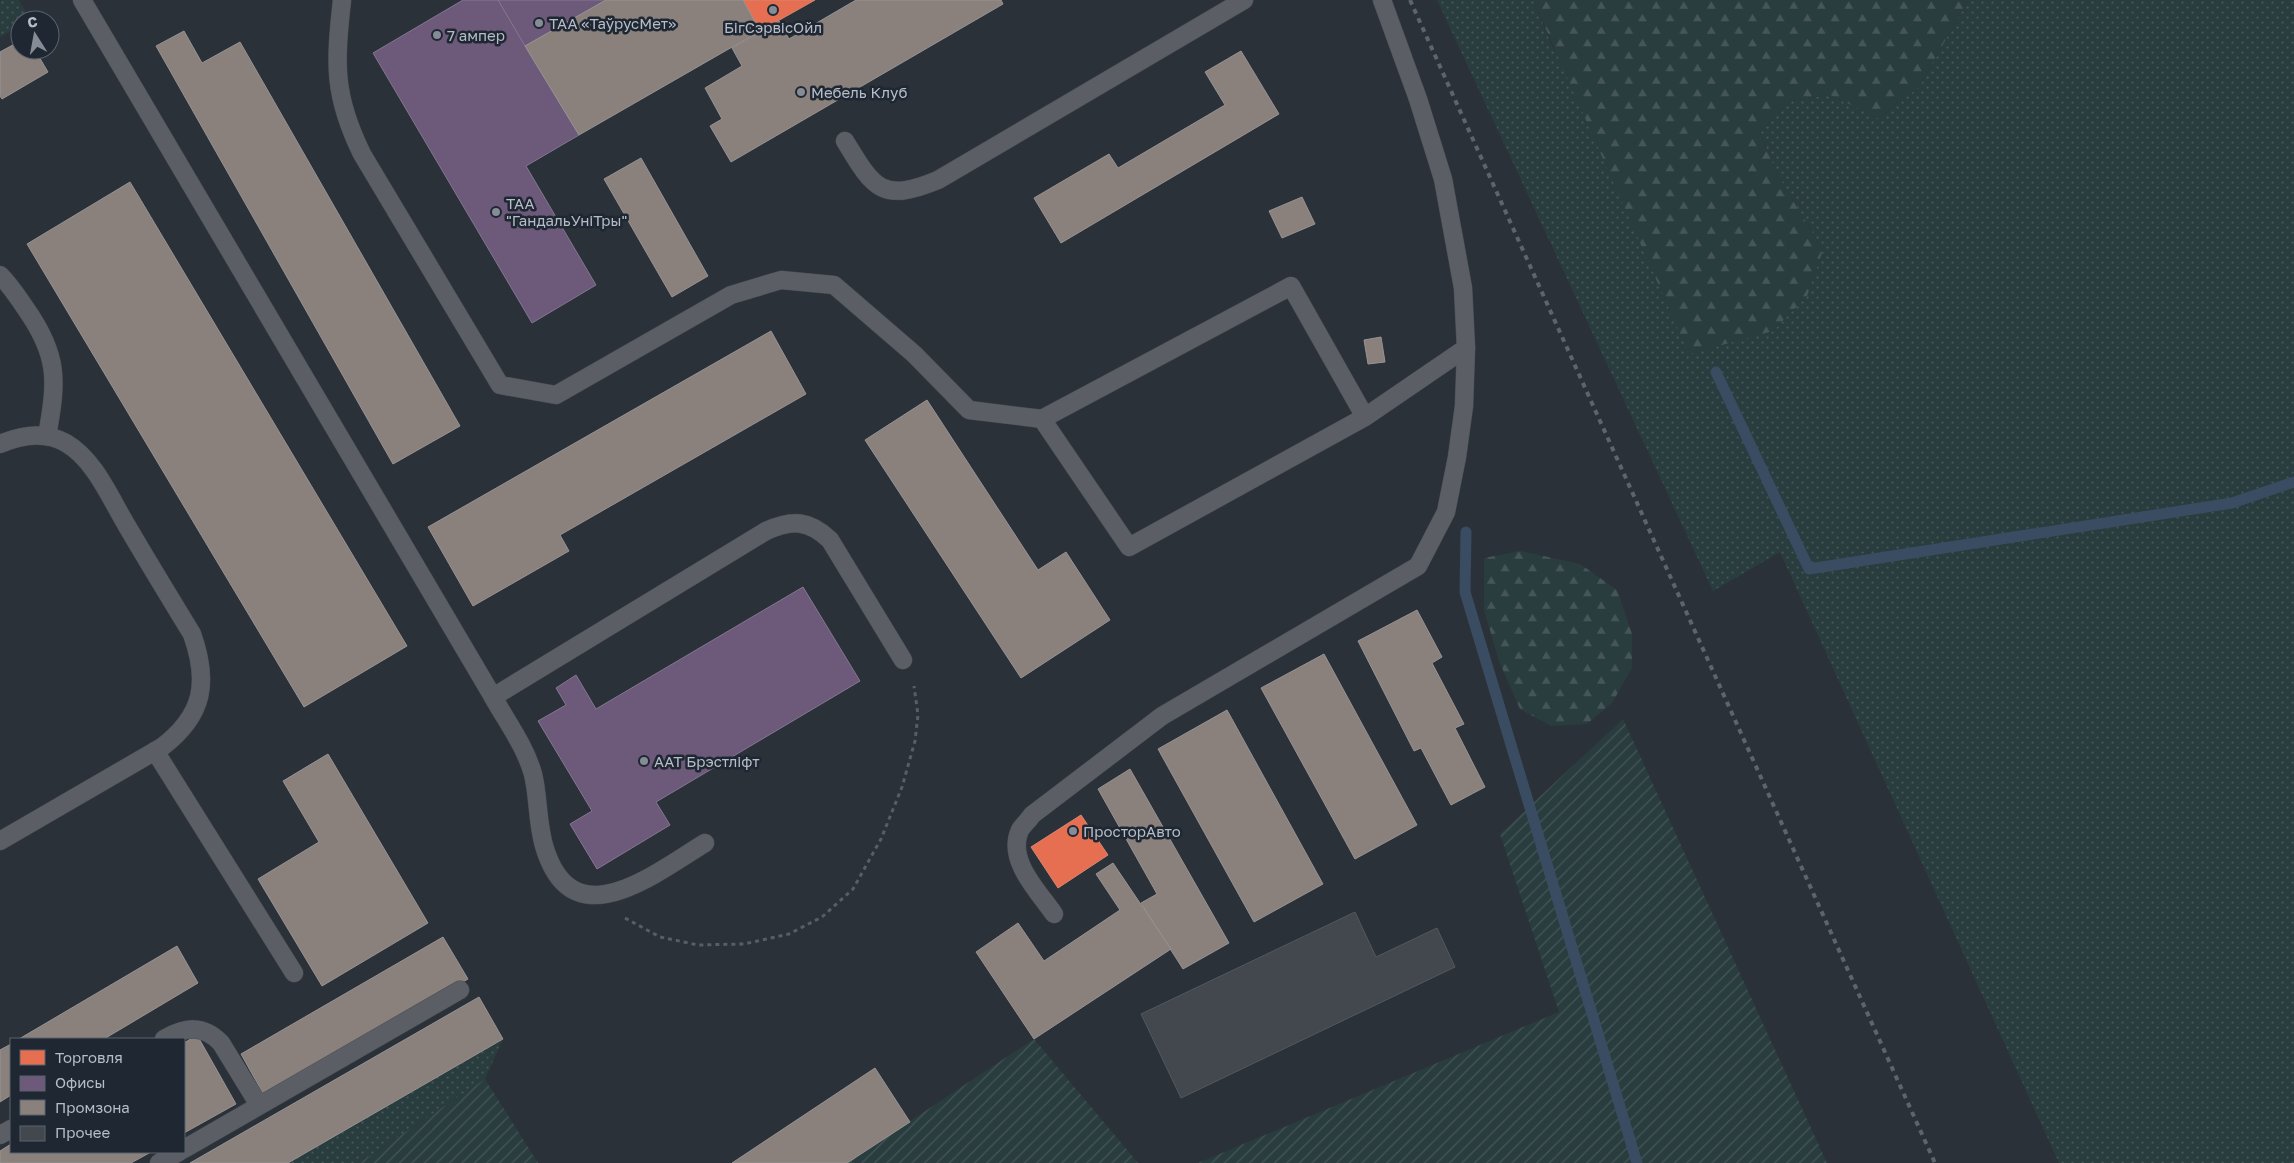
<svg xmlns="http://www.w3.org/2000/svg" width="2294" height="1163" font-family="'Golos Text',sans-serif">
<defs>
<pattern id="grass-dots" width="8" height="8" patternUnits="userSpaceOnUse" patternTransform="scale(1.25)"><rect width="8" height="8" fill="#293c3e"/><path d="M2 2h.1M6 6h.1" fill="none" stroke="#465658" stroke-width="1.8" stroke-linecap="round"/></pattern>
<pattern id="forest-firs" width="22" height="20" patternUnits="userSpaceOnUse" patternTransform="scale(1.25)"><rect width="22" height="20" fill="#293c3e"/><path d="M5 1l3.5 6h-7zM16 11l3.5 6h-7z" fill="#465658"/></pattern>
<pattern id="garden-furrows" width="10" height="10" patternUnits="userSpaceOnUse" patternTransform="scale(1.25)"><rect width="10" height="10" fill="#293c3e"/><path d="M-1 1l2-2M0 10L10 0M9 11l2-2" fill="none" stroke="#465658"/></pattern>
</defs>
<rect width="100%" height="100%" fill="#2b3138"/>
<g fill="url(#grass-dots)">
<path d="M2 0H19L30 20H20V26L0 37V1Z"/>
<path d="M1437 0H1533L1553 48 1773 331 1807 295 1823 250 1777 174 1760 133 1790 101 1830 95 1878 118 1919 87 1968 0H2294V1163H2059L1780 552 1713 591Z"/>
<path d="M503 1039 485 1079 359 1163H288Z"/>
</g>
<g fill="url(#forest-firs)">
<path d="M1533 0H1968L1919 87 1878 118 1830 95 1790 101 1760 133 1777 174 1823 250 1807 296 1773 331 1689 354Z"/>
<path d="M1520 551 1580 564 1617 590 1632 634V668L1612 703 1587 724 1551 726 1520 709 1499 661 1484 610V558Z"/>
</g>
<g fill="url(#garden-furrows)">
<path d="M1623 719 1827 1163H1198L1559 1012 1500 834Z"/>
<path d="M1034 1039 1138 1163H847Z"/>
<path d="M485 1079 538 1163H359Z"/>
</g>
<g fill="#e76f51" stroke="#d88675">
<path d="M743 0H815L760 31Z"/>
<path d="M1081 815 1108 855 1058 888 1031 847Z"/>
</g>
<g fill="#6d597a" stroke="#837791">
<path d="M463 0H498L579 135 526 166 596 285 532 323 373 53Z"/>
<path d="M498 0H606L525 46Z"/>
<path d="M803 587 860 681 656 802 670 825 597 869 570 824 592 811 538 721 566 705 556 688 576 675 596 709Z"/>
</g>
<g fill="#8a817c" stroke="#979393">
<path d="M606 0H743L760 31 579 135 525 46Z"/>
<path d="M856 0H1001L1003 4 731 162 710 126 722 119 705 88 742 66 732 48 779 21 789 39Z"/>
<path d="M184 31 202 63 240 42 460 426 393 464 156 46Z"/>
<path d="M20 41V50H35L48 72 2 99 0 96V52Z"/>
<path d="M1241 51 1279 114 1061 243 1034 198 1109 154 1118 168 1225 105 1205 72Z"/>
<path d="M641 158 708 276 672 297 604 179Z"/>
<path d="M130 182 407 646 304 707 27 244Z"/>
<path d="M1302 197 1315 224 1282 238 1269 211Z"/>
<path d="M771 331 806 394 560 535 569 551 473 606 428 527Z"/>
<path d="M1381 337 1385 362 1368 364 1364 340Z"/>
<path d="M927 400 1038 570 1066 552 1110 620 1021 678 865 440Z"/>
<path d="M1417 610 1442 657 1432 663 1464 724 1455 728 1485 787 1451 805 1421 748 1414 751 1358 641Z"/>
<path d="M1324 654 1417 825 1355 859 1261 688Z"/>
<path d="M1227 710 1323 884 1254 922 1158 749Z"/>
<path d="M328 754 428 923 322 986 258 879 319 842 283 781Z"/>
<path d="M1130 769 1229 943 1183 969 1141 903 1157 894 1098 789Z"/>
<path d="M1113 863 1171 949 1034 1039 976 952 1018 923 1044 961 1120 910 1096 874Z"/>
<path d="M443 937 468 979 265 1097 241 1054Z"/>
<path d="M177 946 198 983 104 1039H19Z"/>
<path d="M479 997 503 1039 288 1163H190Z"/>
<path d="M197 1035 236 1104 184 1133V1043Z"/>
<path d="M11 1044V1095L0 1102V1050Z"/>
<path d="M875 1068 910 1122 847 1163H732Z"/>
<path d="M11 1144V1152H151L131 1163H0V1151Z"/>
</g>
<g fill="none" stroke-linecap="round" stroke-linejoin="round">
<g stroke="#3a4c61" stroke-width="11">
<path d="M1716 372 1809 569 2232 503 2294 482"/>
<path d="M1466 532 1465 592 1637 1163"/>
</g>
</g>
<path fill="#43484e" stroke="#53585f" d="M1355 912 1376 957 1437 928 1455 967 1181 1098 1141 1014Z"/>
<g fill="none" stroke-linecap="round" stroke-linejoin="round">
<defs>
<g id="service">
<path d="M82 0 493 697"/>
<path d="M342 0C335 64 333 95 362 154L500 385 556 395 731 295 781 280 834 285 914 354 969 410 1042 419"/>
<path d="M845 141C874 189 882 203 938 180L1244 0"/>
<path d="M0 275C10 285 18 297 26 309 59 356 57 381 47 436"/>
<path d="M1365 417 1291 286 1042 419 1129 547 1365 417 1466 348"/>
<path d="M0 444C21 435 45 431 66 443 95 460 110 498 127 526 148 562 170 598 192 634 209 682 204 715 162 747L0 841"/>
<path d="M155 751 294 973"/>
<path d="M705 843C655 873 574 940 545 849 537 825 539 799 533 774 525 746 507 722 493 697L766 531C792 519 809 520 830 540L903 660"/>
<path d="M1054 914C1039 892 1006 860 1020 830 1023 825 1029 820 1032 815L1162 716 1418 566 1446 512 1457 457 1464 406 1466 348 1463 288 1443 179 1418 99 1382 0"/>
<path d="M164 1039C185 1027 203 1024 221 1043L259 1105"/>
<path d="M0 1135 11 1129"/>
<path d="M184 1149 460 990"/>
<path d="M159 1163 179 1152"/>
</g>
</defs>
<use href="#service" stroke="#484d53" stroke-width="19"/>
<path stroke="#595e62" stroke-width="3" stroke-dasharray="4 4" stroke-linecap="butt" d="M625 918 660 937 698 945 744 944 789 934 822 917 853 889 881 839 902 787 915 741 918 715 914 686"/>
<use href="#service" stroke="#5b5f65" stroke-width="18"/>
<path stroke="#5f636a" stroke-width="4" stroke-dasharray="5 5" stroke-linecap="butt" d="M1410 0 1935 1163"/>
</g>
<g fill="#858c96" stroke="#1e2732" stroke-width="2">
<circle cx="773" cy="10" r="5"/>
<circle cx="539" cy="23" r="5"/>
<circle cx="437" cy="35" r="5"/>
<circle cx="801" cy="92" r="5"/>
<circle cx="496" cy="212" r="5"/>
<circle cx="644" cy="761" r="5"/>
<circle cx="1073" cy="831" r="5"/>
</g>
<g text-anchor="middle" dominant-baseline="central" stroke-width="5" stroke-linejoin="round" paint-order="stroke">
<g font-size="15" fill="#b6bdc8" stroke="#1e2732" text-anchor="start">
<text x="549" y="23">ТАА «ТаўрусМет»</text>
<text x="773" y="27" text-anchor="middle">БігСэрвісОйл</text>
<text x="447" y="35">7 ампер</text>
<text x="811" y="92">Мебель Клуб</text>
<text x="506" y="203">ТАА<tspan x="506" dy="17">"ГандальУніТры"</tspan></text>
<text x="654" y="761">ААТ Брэстліфт</text>
<text x="1083" y="831">ПросторАвто</text>
</g>
</g>
<rect x="10" y="1038" width="175" height="115" fill="#1e2732" stroke="#5b636e"/>
<rect x="20" y="1050" width="25" height="15" fill="#e76f51" stroke="#5b636e"/>
<text x="55" y="1063" font-size="15" fill="#b6bdc8">Торговля</text>
<rect x="20" y="1076" width="25" height="15" fill="#6d597a" stroke="#5b636e"/>
<text x="55" y="1088" font-size="15" fill="#b6bdc8">Офисы</text>
<rect x="20" y="1100" width="25" height="15" fill="#8a817c" stroke="#5b636e"/>
<text x="55" y="1113" font-size="15" fill="#b6bdc8">Промзона</text>
<rect x="20" y="1126" width="25" height="15" fill="#43484e" stroke="#5b636e"/>
<text x="55" y="1138" font-size="15" fill="#b6bdc8">Прочее</text>
<g transform="translate(35 35) rotate(349)"><circle r="24" fill="#1e2732" stroke="#5b636e"/>
<path d="M0-4L9 19L0 12L-9 19Z" fill="#858c96"/>
<text y="-8" font-size="14" font-weight="bold" text-anchor="middle" fill="#b6bdc8">С</text>
</g>
</svg>
